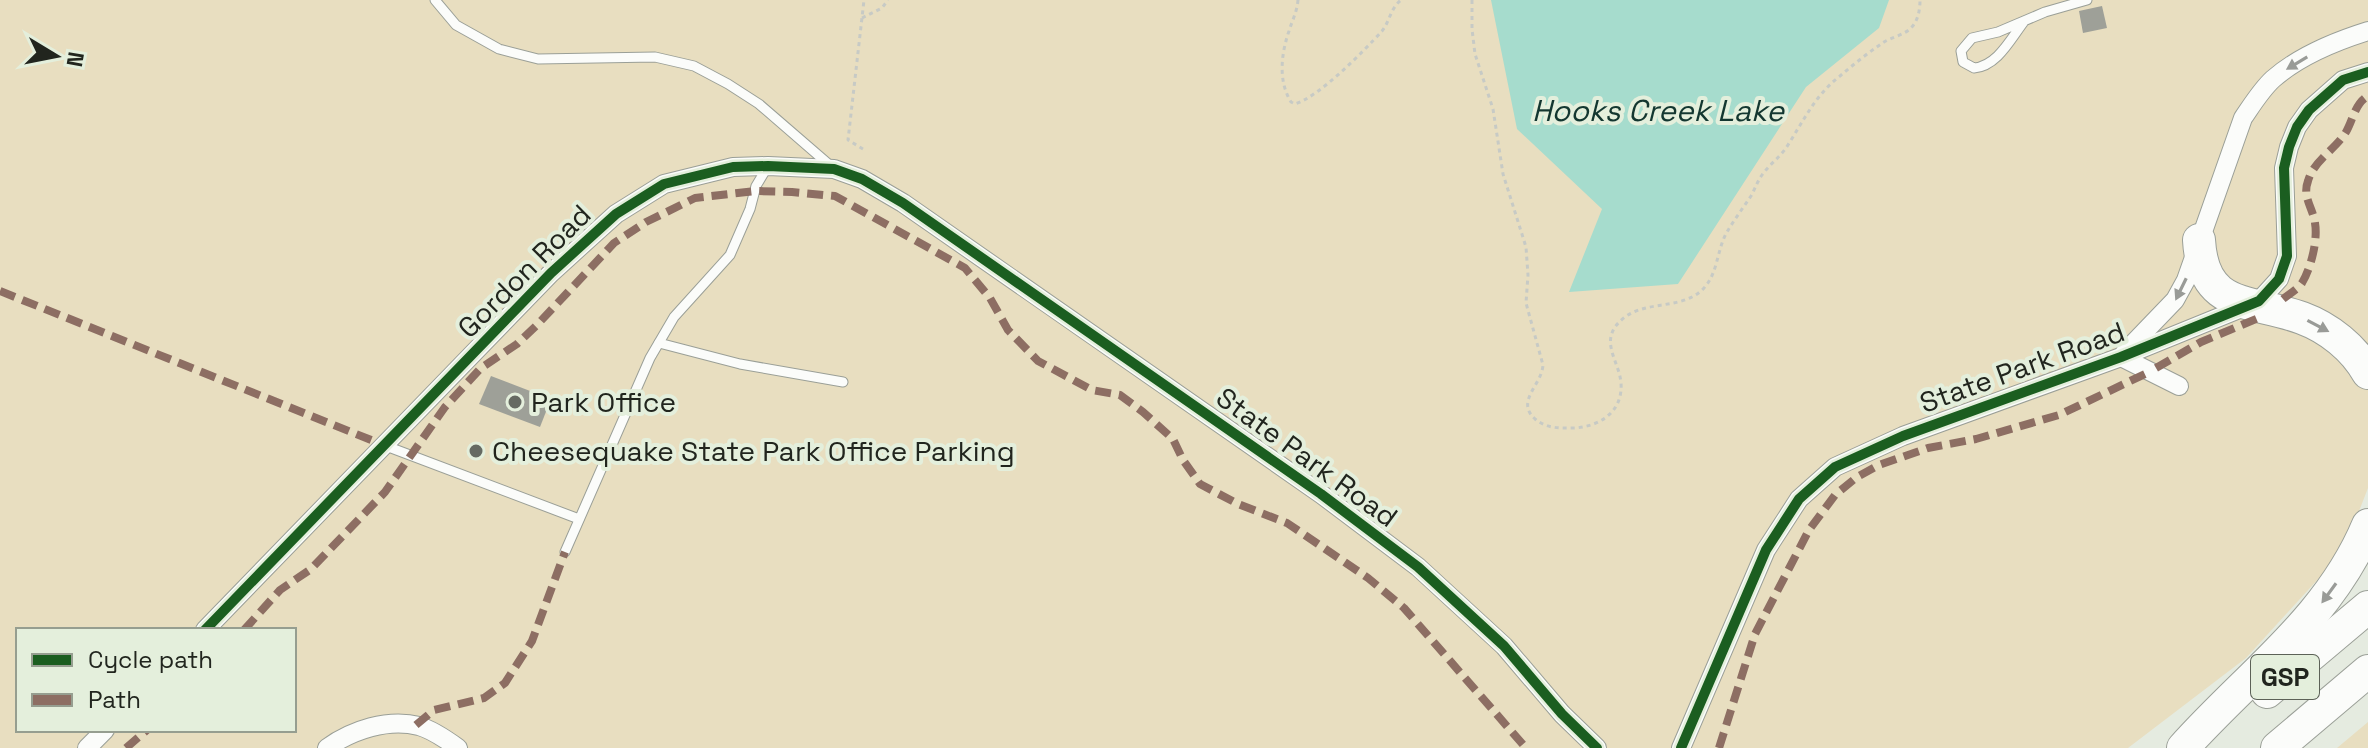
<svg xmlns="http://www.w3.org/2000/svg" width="2368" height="748" font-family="'Space Grotesk',sans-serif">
<rect width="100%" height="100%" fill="#e5ebe0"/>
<g fill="#e8dec0" fill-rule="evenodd">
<path d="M0 0H2368V488L2349 537 2330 566 2246 658 2128 748H0ZM18 630H294V730H18Z"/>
<path d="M2368 722V748H2337Z"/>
</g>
<path fill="#a6dccd" d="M1491 0H1889L1879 28 1806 87 1678 284 1569 292 1602 209 1517 129Z"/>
<g fill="#9ea098">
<path d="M2102 6 2107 28 2083 33 2079 11Z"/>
<path d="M491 376 551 399 540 427 479 404Z"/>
</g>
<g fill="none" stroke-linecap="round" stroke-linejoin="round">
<defs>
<g id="service">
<path d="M435 0 456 25 499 49 538 59 655 57 694 66 728 84 759 104 833 168"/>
<path d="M2023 23C2010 40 1997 66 1974 68L1963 62 1961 51 1972 38 1998 32 2045 12 2087 0"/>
<path d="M659 343 740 364 843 382"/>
<path d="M386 446 579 519"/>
<path d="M565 552 650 358 674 317 730 255 750 209 756 186 768 166"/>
</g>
<g id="minor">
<path d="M2125 352 2175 300 2186 280 2243 118C2252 105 2261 90 2273 79 2299 56 2336 41 2368 31"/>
<path d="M2121 357 2179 386"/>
<path d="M205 630 551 273 616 214 664 184 733 167 768 166 834 169 862 179 903 203 1321 494 1418 567 1504 646 1562 714 1597 748"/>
<path d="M87 748 105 730"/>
<path d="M327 748C352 730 388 718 419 726 433 730 447 740 458 748"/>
<path d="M1681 748 1766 550 1799 499 1835 467 1903 436 2121 357 2259 301 2279 279 2287 256 2284 168 2289 147 2297 127 2309 110 2343 80 2368 72"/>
</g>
<g id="motorway">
<path d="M2199 240C2203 311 2251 299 2302 318 2329 328 2354 348 2368 373"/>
<path d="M2267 692 2368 607"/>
<path d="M2183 748C2248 675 2329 619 2368 525"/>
<path d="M2277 748 2368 671"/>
</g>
</defs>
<use href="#service" stroke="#9a9f97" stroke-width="11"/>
<use href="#minor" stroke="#9a9f97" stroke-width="20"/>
<use href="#motorway" stroke="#9a9f97" stroke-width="34"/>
<g stroke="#c7cac5" stroke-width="3" stroke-dasharray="4 4" stroke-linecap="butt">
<path d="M1298 0C1297 12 1292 21 1289 31 1281 54 1278 81 1291 102L1295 104C1320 96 1363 52 1382 31 1390 21 1390 9 1401 0"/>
<path d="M1472 0V29L1475 54 1493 109 1503 174 1526 247 1528 275 1526 303 1543 365C1542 385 1515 401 1535 419 1547 429 1560 428 1575 428 1601 426 1623 411 1621 383 1619 359 1596 339 1625 317 1648 300 1684 310 1704 288 1718 273 1717 249 1727 232 1734 220 1743 208 1751 196 1755 189 1757 182 1762 175 1769 165 1779 158 1786 148 1803 122 1815 95 1840 76 1854 64 1869 52 1884 42 1892 37 1904 35 1911 28 1918 21 1920 10 1920 0"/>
<path d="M862 18 882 8 888 0"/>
<path d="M863 149 848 140 864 0"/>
</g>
<use href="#service" stroke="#fbfcfa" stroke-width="9"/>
<use href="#minor" stroke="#fbfcfa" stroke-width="18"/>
<use href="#motorway" stroke="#fbfcfa" stroke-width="32"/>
<g stroke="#8d6e63" stroke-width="8" stroke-dasharray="16 8" stroke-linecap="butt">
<path d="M0 291 386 446"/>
<path d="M2283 299C2289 294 2298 289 2302 283 2311 268 2318 240 2315 223 2313 208 2302 197 2308 181 2314 160 2335 150 2346 132 2353 120 2355 103 2368 96"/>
<path d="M2156 368 2201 342 2261 317"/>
<path d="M244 630 280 590 311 569 385 492 445 407 481 368 517 344 536 326 614 243 646 222 695 198 755 191 792 192 835 196 965 268 990 298 1008 330 1038 361 1092 390 1120 395 1143 412 1173 439 1183 460 1200 484 1238 504 1287 523 1368 578 1404 608 1526 748"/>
<path d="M416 725 434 710 484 698 505 683 532 641 565 552"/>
<path d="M126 748 147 730"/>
<path d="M1719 748 1755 634 1809 530 1835 495 1857 477 1879 465 1928 448 1976 439 2059 415 2145 374"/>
</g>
<defs>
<g id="cycleway">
<path d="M205 630 551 273 616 214 664 184 733 167 768 166 834 169 862 179 903 203 1321 494 1418 567 1504 646 1562 714 1597 748"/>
<path d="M1681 748 1766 550 1799 499 1835 467 1903 436 2121 357 2259 301 2279 279 2287 256 2284 168 2289 147 2297 127 2309 110 2343 80 2368 72"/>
</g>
</defs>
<use href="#cycleway" stroke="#e4efdc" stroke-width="15"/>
<use href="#cycleway" stroke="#1b5e20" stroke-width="10"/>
</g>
<defs><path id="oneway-solid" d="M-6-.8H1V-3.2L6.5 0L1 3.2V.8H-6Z" transform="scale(2)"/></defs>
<g fill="#999b97">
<use href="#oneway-solid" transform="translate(2297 63) rotate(149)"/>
<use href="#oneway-solid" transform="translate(2181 289) rotate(116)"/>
<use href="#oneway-solid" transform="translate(2318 326) rotate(28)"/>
<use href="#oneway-solid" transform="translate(2329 593) rotate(126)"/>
</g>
<g fill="#666a62" stroke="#e4efdc" stroke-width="3">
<circle cx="515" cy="402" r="8"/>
<circle cx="476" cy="451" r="8"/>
</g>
<g text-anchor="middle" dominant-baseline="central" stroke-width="8" stroke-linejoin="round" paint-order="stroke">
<rect fill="#e4efdc" stroke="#5c6257" stroke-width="2" x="2251" y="655" width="68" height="44" rx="6"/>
<g font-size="26" font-weight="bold" fill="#21251e">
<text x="2285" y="677">GSP</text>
</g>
<g font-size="28" fill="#21251e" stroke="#e4efdc">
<text transform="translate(524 271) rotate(-45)">Gordon Road</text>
<text transform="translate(2022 367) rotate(-20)">State Park Road</text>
<text transform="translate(1307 457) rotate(36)">State Park Road</text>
</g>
<g font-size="28" fill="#21251e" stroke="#e4efdc" text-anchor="start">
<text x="531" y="402">Park Office</text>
<text x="492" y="451">Cheesequake State Park Office Parking</text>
</g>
<g font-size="30" font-style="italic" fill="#133730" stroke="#e4efdc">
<text x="1658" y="110">Hooks Creek Lake</text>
</g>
</g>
<rect x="16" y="628" width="280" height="104" fill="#e4efdc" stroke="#969e90" stroke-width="2"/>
<rect x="32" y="654" width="40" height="12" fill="#1b5e20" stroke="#969e90" stroke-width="2"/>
<text x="88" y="668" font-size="24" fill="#21251e">Cycle path</text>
<rect x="32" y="694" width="40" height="12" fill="#8d6e63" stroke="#969e90" stroke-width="2"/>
<text x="88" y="708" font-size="24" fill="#21251e">Path</text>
<g transform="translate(56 56) rotate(100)" stroke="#e4efdc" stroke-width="6" paint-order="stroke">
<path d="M0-6L14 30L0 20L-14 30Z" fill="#21251e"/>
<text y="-12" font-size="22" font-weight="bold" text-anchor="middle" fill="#21251e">N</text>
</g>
</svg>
